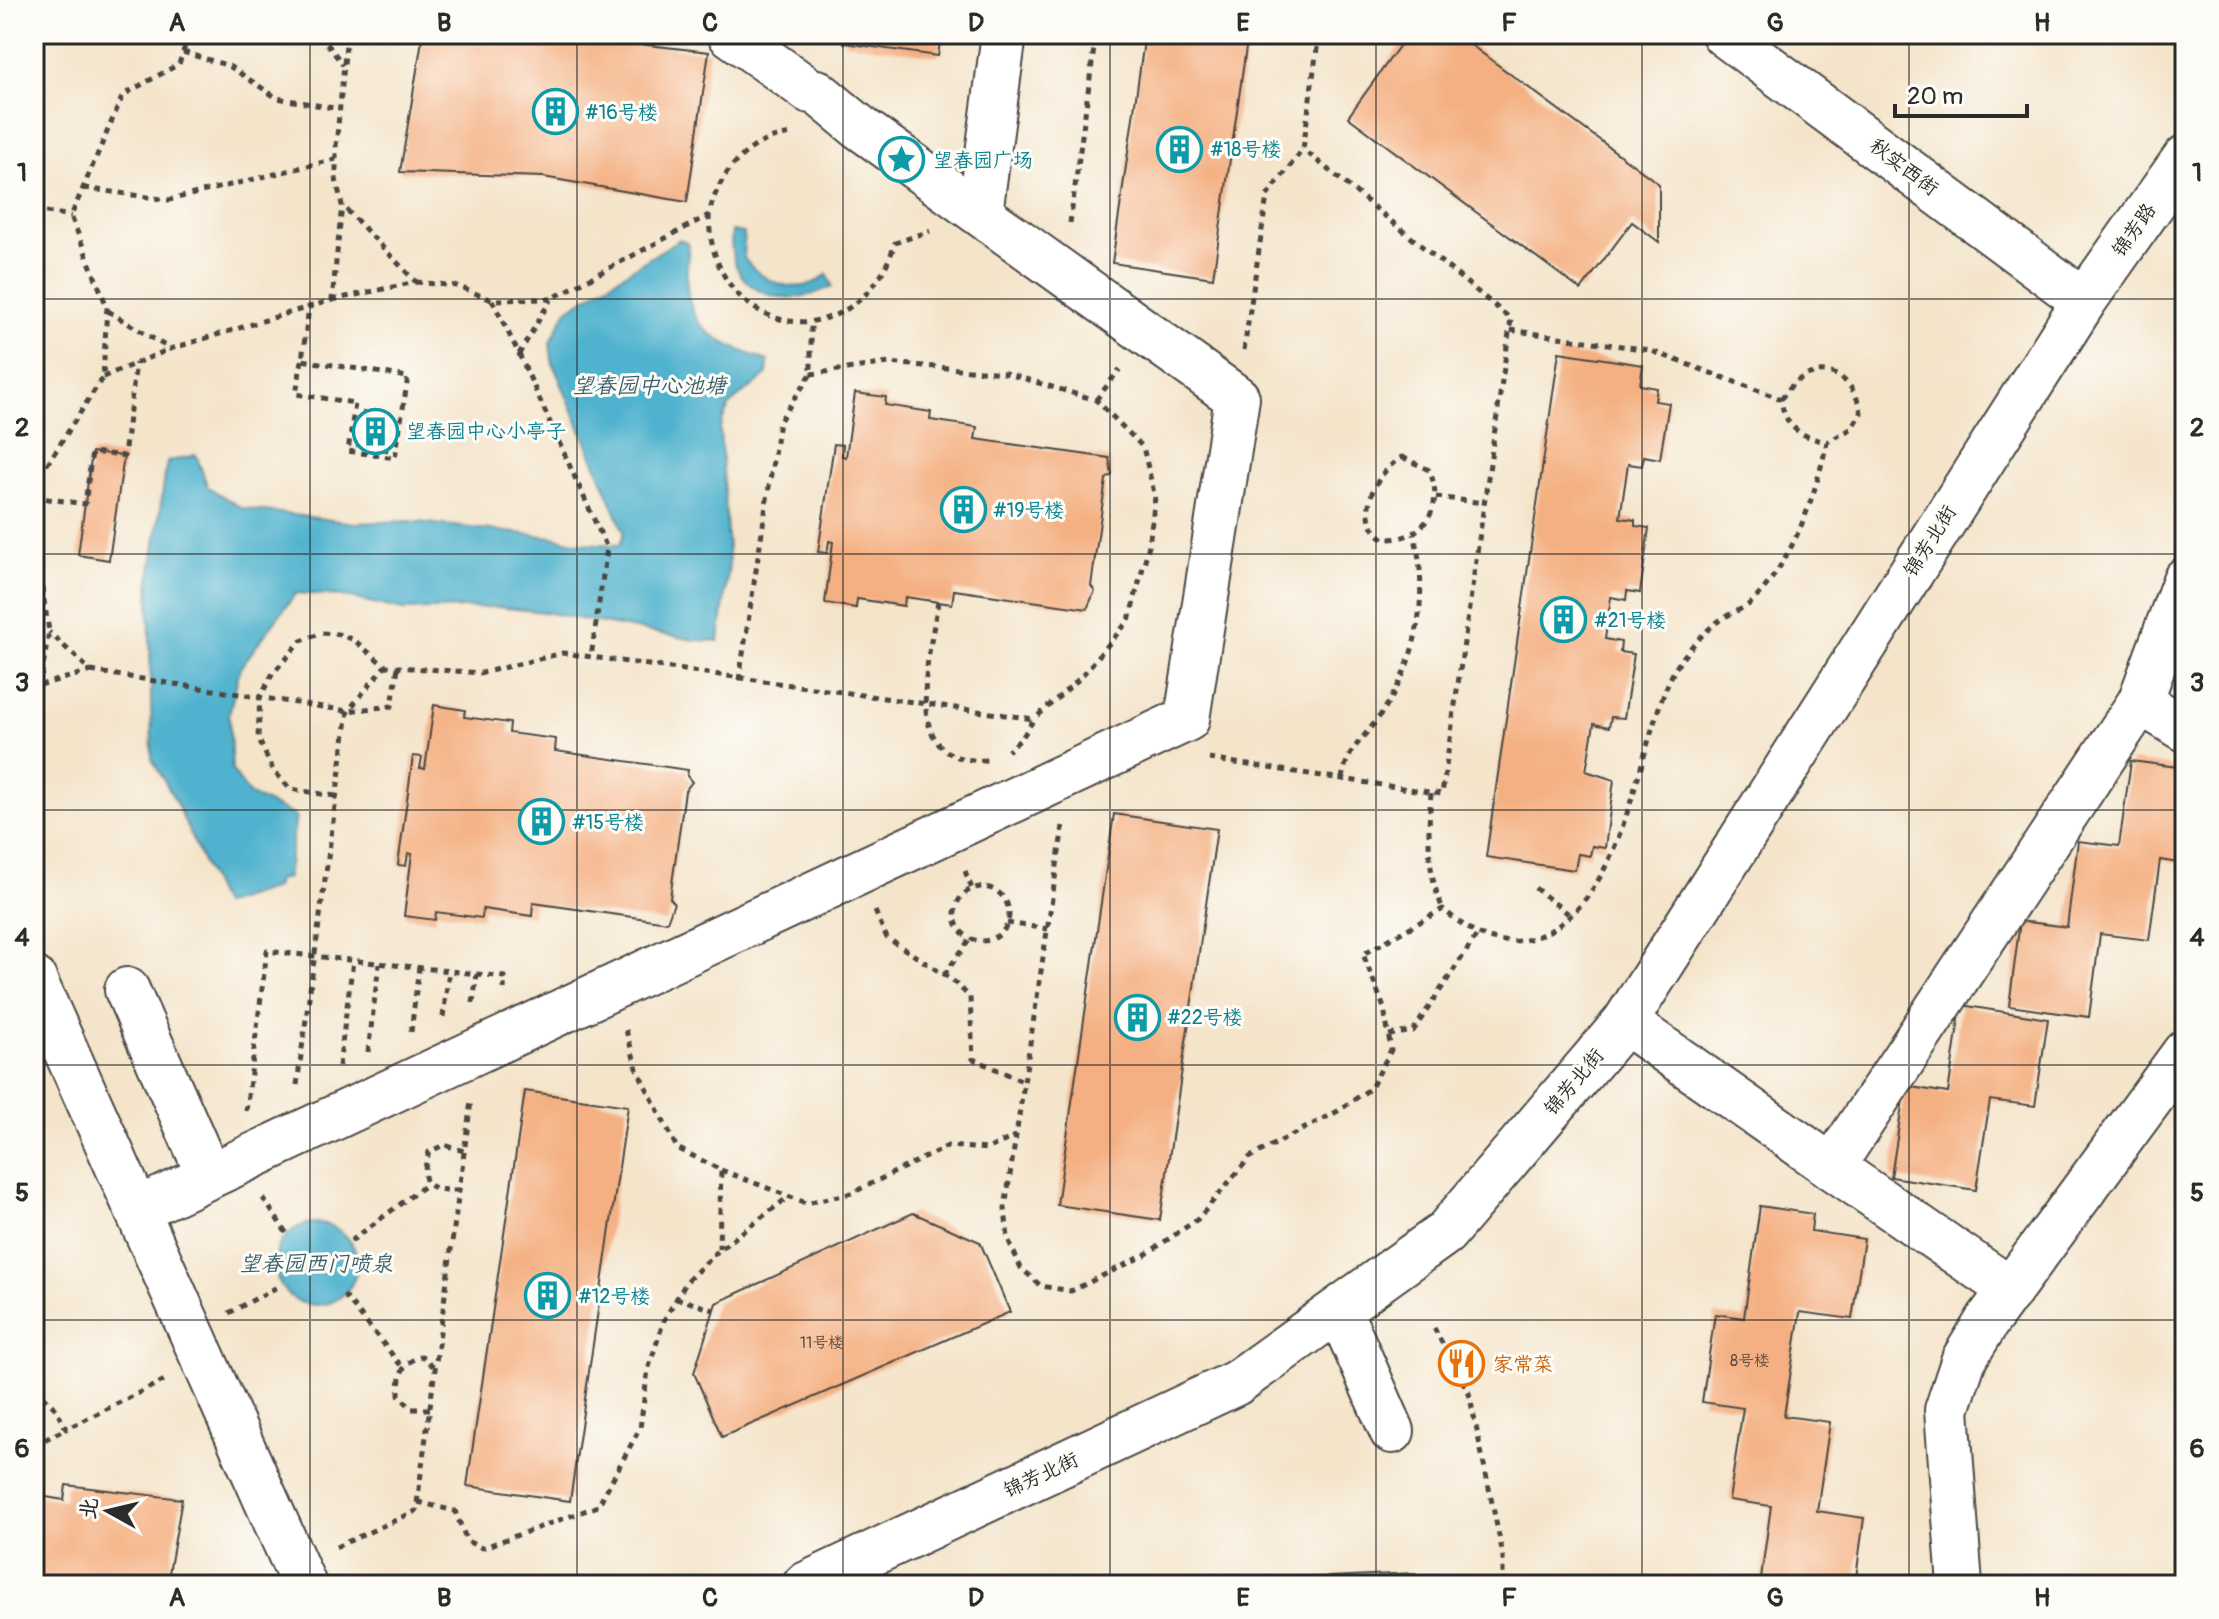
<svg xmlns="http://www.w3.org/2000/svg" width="2219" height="1619" font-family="Pangolin,'LXGW WenKai TC',sans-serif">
<rect width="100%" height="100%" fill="#fdfcf7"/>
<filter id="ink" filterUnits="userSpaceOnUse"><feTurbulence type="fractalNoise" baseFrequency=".0125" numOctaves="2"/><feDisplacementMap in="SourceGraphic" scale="16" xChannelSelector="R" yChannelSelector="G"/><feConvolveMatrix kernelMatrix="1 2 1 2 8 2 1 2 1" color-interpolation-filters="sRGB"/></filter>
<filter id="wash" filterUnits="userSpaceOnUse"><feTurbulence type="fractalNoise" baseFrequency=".006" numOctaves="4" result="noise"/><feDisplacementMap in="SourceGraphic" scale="32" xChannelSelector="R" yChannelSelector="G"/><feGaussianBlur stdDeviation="1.8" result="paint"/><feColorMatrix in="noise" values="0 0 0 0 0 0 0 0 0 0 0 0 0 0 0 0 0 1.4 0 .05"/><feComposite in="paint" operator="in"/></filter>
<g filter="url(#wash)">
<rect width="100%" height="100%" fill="#f4e4ca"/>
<g fill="#50b2ce" stroke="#3e6e7c" stroke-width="2">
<path d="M732 231 744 233V258C763 283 800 299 827 274L832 286C784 313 724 292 732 231Z"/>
<path d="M680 239 689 245C679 319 699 337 768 361L767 374C745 396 729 394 720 428L729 564 719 641 694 640 544 612 495 607 403 610 342 596 296 593 240 668 229 714 232 770 250 795 296 816 287 878 277 880 275 888 222 905 175 800 152 759 149 585 167 462 196 455 208 487 242 508 355 523 409 521 552 537 579 543 620 545 624 532 552 361 550 343 567 310Z"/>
<circle cx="316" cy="1264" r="41"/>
</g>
<g id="blocks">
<g fill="#f4b082">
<path d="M423 34H551L709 52 687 202 543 177 400 172Z"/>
<path d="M846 34H941L938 56 844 43Z"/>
<path d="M1145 34H1248L1213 278 1112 263Z"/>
<path d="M1408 34H1456L1659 184V242L1632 222 1581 290 1348 117Z"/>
<path d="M1559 352 1643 365 1640 385 1657 388 1655 401 1669 403 1660 459 1644 456 1642 466 1628 464 1620 518 1635 520V526L1649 528 1640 593 1627 591 1626 600 1611 597 1605 639 1621 642 1620 652 1634 654 1624 718 1611 717 1609 727 1594 724 1586 771 1614 780 1605 848 1592 846 1590 856 1578 854 1575 870 1486 857Z"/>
<path d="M855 393 886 397 885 405 931 412 930 420 977 427 975 439 1109 458 1112 475 1106 479 1091 586 1095 591 1087 609 954 590 952 604 905 597 904 606 857 599 856 608 825 603 833 542 829 541 827 553 818 552 834 444 843 445 842 456 846 457Z"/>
<path d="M363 412 392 417 387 451 357 446Z"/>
<path d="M92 452 124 456 109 560 78 555Z"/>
<path d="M434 705 465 710 464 717 510 723 509 733 556 739 555 751 688 770 687 776 692 782 685 791 670 898 674 903 667 922 533 903 532 916 483 909 482 918 436 912 435 920 404 916 412 854 408 853 406 866 398 865 413 756 422 757 420 768 425 769Z"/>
<path d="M2131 761 2185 768V864L2160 860 2149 940 2100 934 2089 1017 2009 1006 2020 921 2067 927 2078 841 2119 846Z"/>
<path d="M1114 814 1217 829 1160 1220 1057 1205Z"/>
<path d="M1961 1005 2048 1019 2035 1106 1990 1100 1976 1190 1891 1177 1905 1086 1948 1093Z"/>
<path d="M525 1091 628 1106 570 1501 467 1486Z"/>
<path d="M1760 1206 1813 1214 1811 1231 1864 1239 1852 1319 1800 1312 1784 1416 1830 1422 1817 1511 1864 1518 1855 1585H1760L1771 1506 1729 1500 1743 1408 1702 1402 1715 1314 1744 1318Z"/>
<path d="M913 1213 980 1242 1010 1312 722 1437 694 1373 716 1303Z"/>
<path d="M66 1485 182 1499 167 1585H34V1495L64 1500Z"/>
<path d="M1415 1573 1416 1585H1309L1308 1578Z"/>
</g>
</g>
</g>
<g filter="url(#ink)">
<use href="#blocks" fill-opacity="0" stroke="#494743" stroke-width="2"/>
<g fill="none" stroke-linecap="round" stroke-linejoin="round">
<defs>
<g id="minor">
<path d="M1724 34 2084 301"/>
<path d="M980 213 1004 34"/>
<path d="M2140 702 2185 580"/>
<path d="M34 979 304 1585"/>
<path d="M127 990 209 1176"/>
<path d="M1625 1022 1832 1167 2140 702 2185 729"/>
<path d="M1832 1167 2011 1290"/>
<path d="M137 1210 1187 719 1237 398 858 126 817 92 810 91 730 34"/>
<path d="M1339 1310 1392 1431"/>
<path d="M805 1585 1236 1383 1445 1233 1625 1022 2084 301 2185 158"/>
<path d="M1960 1585 1947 1410 1964 1359 1988 1320 2185 1052"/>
</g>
</defs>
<use href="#minor" stroke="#494743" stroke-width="48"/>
<g stroke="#494743" stroke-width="5" stroke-dasharray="6 6" stroke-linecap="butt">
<path d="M320 34 343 65"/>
<path d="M183 52 229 66 277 98 339 109"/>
<path d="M84 188 169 200 336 159"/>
<path d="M34 210 71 216"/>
<path d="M709 215C710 340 858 363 895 243L930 231"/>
<path d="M1070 223 1096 34"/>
<path d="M416 282 457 286 492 300 551 299 709 215C718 173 748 138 793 134"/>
<path d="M332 300 416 282 342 205"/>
<path d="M492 300 519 354 551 299"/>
<path d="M108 311 170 349 332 300 342 205 336 179V146L347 34"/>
<path d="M1244 350 1267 196 1303 149 1319 34"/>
<path d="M519 354 607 548 591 657"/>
<path d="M302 360 296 394 355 403 348 451 395 458 408 377 302 360 309 307"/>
<path d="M811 374 889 363 1005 373 1096 400 1143 447 1155 497 1149 545 1129 620 1080 678 1034 719"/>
<path d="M103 377 170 349"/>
<path d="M1781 399C1807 358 1852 364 1861 413L1851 429 1827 442"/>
<path d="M1096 400 1120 369"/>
<path d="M1402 457 1429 470C1446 506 1424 541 1384 539 1352 517 1376 472 1402 457Z"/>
<path d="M34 485 103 377 107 307 71 216 123 95 179 64 189 34"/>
<path d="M34 497 85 504 92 452 124 456 136 363"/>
<path d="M1436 497 1484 503"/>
<path d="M34 540 49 631 40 685 34 689"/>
<path d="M938 602C930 655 896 767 988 760"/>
<path d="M91 671 348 711 392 706 398 667"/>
<path d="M739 680 779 422 811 374V321"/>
<path d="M40 685 91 671 49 632"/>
<path d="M1209 759 1442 794 1511 319 1303 149"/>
<path d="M1342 779C1346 751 1363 739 1379 717 1417 665 1430 596 1414 534"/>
<path d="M1431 793C1428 835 1426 871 1443 909"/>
<path d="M335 796 290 789 273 770 258 738 260 697 273 673 301 641 322 633 338 634 354 640 385 666 482 673 563 653 1034 719 1022 738 1008 751"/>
<path d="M1063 826 1005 1208 1008 1239 1021 1268 1041 1286 1071 1291 1145 1255 1198 1219 1250 1157 1338 1111 1371 1088 1391 1050 1384 1008 1363 954 1443 909C1473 935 1502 951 1541 935 1628 898 1636 744 1674 671 1685 652 1705 630 1723 618 1733 612 1746 608 1754 600 1794 558 1815 497 1827 442 1801 437 1784 427 1781 399L1649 350 1510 330"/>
<path d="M965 871 972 889"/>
<circle cx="982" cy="914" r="27"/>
<path d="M1535 888 1570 915"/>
<path d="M875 911 887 938 951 979 970 997 973 1059 1025 1082"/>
<path d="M1007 923 1048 929"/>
<path d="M944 975 970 939"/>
<path d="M473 1003 477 974"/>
<path d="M443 1017 449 971"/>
<path d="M626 1030 637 1069 677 1148 721 1170 719 1249"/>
<path d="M411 1032 419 967"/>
<path d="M1389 1035 1413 1031 1477 935"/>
<path d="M368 1052 379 964"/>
<path d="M339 1066 353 961"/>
<path d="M297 1085 348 711 385 666"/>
<path d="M246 1111 267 951 505 977 504 989"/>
<path d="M721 1170 806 1203 852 1193 948 1146 987 1149 1016 1136"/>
<path d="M459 1190C426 1191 419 1184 429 1152L444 1145 464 1151"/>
<path d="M263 1198 287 1234"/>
<path d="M351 1241 427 1184"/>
<path d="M344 1295 403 1368"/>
<path d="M676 1298 714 1310"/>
<path d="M229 1313 281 1285"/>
<path d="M1434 1328 1469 1393 1503 1555V1585"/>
<path d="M34 1388 56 1409 66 1429 165 1380"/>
<path d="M430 1409H412L399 1395C399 1374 401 1363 422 1356L435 1368"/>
<path d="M34 1445 66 1429"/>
<path d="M418 1502 455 1511 467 1541 482 1548 598 1506 640 1428 648 1370 664 1320 687 1281 719 1250 787 1198"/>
<path d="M336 1547 416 1511 471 1101"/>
</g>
<use href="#minor" stroke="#fff" stroke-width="44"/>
</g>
</g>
<path fill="none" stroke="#2b2b2b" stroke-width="2" stroke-opacity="0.55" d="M310 34V1585M577 34V1585M843 34V1585M1110 34V1585M1376 34V1585M1642 34V1585M1909 34V1585M34 299H2185M34 554H2185M34 810H2185M34 1065H2185M34 1320H2185"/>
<defs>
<symbol id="building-ring" viewBox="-11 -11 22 22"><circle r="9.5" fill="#fdfcf7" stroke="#0f9aa8" stroke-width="1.5"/><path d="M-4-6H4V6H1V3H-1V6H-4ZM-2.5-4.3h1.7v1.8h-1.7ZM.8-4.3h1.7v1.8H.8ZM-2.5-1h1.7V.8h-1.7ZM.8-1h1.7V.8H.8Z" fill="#0f9aa8"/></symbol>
<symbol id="sight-ring" viewBox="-11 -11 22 22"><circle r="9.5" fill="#fdfcf7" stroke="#0f9aa8" stroke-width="1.5"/><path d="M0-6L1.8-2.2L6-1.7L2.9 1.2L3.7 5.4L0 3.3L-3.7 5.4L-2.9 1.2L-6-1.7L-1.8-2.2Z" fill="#0f9aa8"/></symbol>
<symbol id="restaurant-ring" viewBox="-11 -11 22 22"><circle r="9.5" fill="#fdfcf7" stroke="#e8710a" stroke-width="1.5"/><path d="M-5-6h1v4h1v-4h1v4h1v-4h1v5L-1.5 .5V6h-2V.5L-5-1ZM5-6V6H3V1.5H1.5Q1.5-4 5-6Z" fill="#e8710a"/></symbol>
</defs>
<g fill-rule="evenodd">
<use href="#building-ring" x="530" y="86" width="51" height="51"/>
<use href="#building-ring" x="1154" y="124" width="51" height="51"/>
<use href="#sight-ring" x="876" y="134" width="51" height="51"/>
<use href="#building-ring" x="350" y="406" width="51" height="51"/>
<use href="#building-ring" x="938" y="484" width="51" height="51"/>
<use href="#building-ring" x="1538" y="594" width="51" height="51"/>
<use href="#building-ring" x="516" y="796" width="51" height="51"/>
<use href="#building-ring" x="1112" y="992" width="51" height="51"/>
<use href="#building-ring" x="522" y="1270" width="51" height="51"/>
<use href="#restaurant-ring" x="1436" y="1338" width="51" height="51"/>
</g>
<g text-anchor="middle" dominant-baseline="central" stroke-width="6" stroke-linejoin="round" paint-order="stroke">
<g font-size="16" fill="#5d4c41">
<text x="822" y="1343">11号楼</text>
<text x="1750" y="1361">8号楼</text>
</g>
<g font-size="20" fill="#0d838f" stroke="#fdfcf7" text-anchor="start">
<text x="586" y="112">#16号楼</text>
<text x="1211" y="149">#18号楼</text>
<text x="933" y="160">望春园广场</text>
<text x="406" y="431">望春园中心小亭子</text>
<text x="994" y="510">#19号楼</text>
<text x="1595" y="620">#21号楼</text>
<text x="573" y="822">#15号楼</text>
<text x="1168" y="1017">#22号楼</text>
<text x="579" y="1296">#12号楼</text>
</g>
<g font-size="20" fill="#2b2b2b" stroke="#fdfcf7">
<text transform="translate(1904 167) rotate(37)">秋实西街</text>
<text transform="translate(2134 230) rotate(-55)">锦芳路</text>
<text transform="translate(1930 541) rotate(-58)">锦芳北街</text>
<text transform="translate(1574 1082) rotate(-50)">锦芳北街</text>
<text transform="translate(1041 1475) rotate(-25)">锦芳北街</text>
</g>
<g font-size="20" fill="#c56008" stroke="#fdfcf7" text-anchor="start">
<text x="1493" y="1364">家常菜</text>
</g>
<g font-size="22" font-style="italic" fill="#3a616c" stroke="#fdfcf7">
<text x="649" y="386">望春园中心池塘</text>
<text x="316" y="1264">望春园西门喷泉</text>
</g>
</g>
<rect width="2219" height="1619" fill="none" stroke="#fdfcf7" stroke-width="88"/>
<g transform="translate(108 1511) rotate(278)" stroke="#fdfcf7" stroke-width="6" paint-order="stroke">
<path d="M0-6L14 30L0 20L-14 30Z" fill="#2b2b2b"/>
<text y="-12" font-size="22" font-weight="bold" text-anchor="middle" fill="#2b2b2b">北</text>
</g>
<path d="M1895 104v12h132v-12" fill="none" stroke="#2b2b2b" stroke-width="4"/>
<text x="1907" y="104" font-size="24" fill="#2b2b2b" stroke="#fdfcf7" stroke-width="6" paint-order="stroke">20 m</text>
<rect x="44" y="44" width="2131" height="1531" fill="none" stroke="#2b2b2b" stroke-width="3"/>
<g font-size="26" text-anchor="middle" font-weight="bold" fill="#2b2b2b">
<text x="177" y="31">A</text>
<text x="444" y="31">B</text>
<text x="710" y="31">C</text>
<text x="976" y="31">D</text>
<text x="1243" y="31">E</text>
<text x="1509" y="31">F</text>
<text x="1775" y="31">G</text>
<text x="2042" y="31">H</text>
<text x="22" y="181">1</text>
<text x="2197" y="181">1</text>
<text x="22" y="436">2</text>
<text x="2197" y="436">2</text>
<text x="22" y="691">3</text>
<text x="2197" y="691">3</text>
<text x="22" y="946">4</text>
<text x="2197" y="946">4</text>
<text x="22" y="1201">5</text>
<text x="2197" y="1201">5</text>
<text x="22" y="1457">6</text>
<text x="2197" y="1457">6</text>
<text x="177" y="1606">A</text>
<text x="444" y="1606">B</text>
<text x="710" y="1606">C</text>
<text x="976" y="1606">D</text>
<text x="1243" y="1606">E</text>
<text x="1509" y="1606">F</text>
<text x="1775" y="1606">G</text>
<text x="2042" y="1606">H</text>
</g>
</svg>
